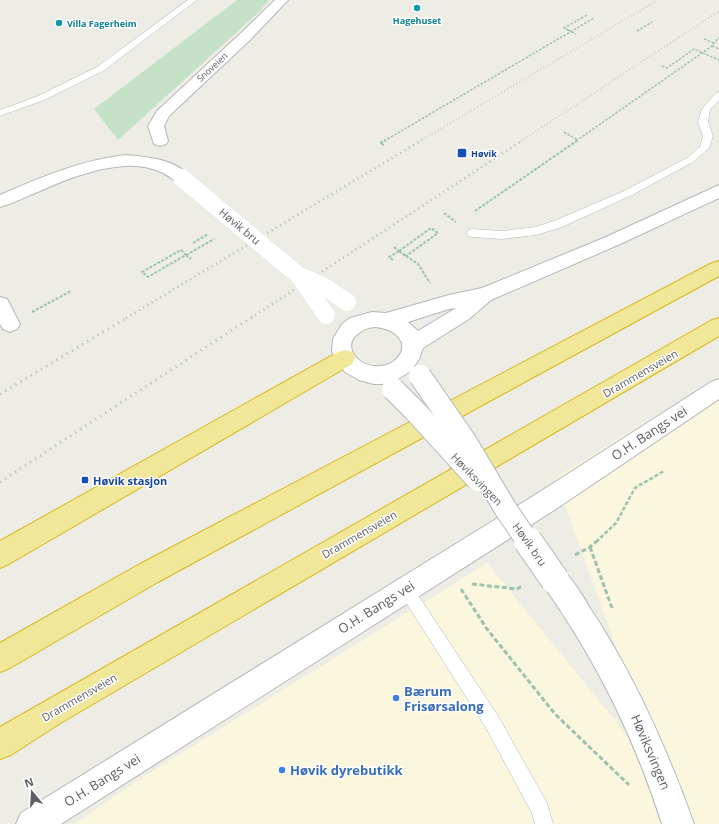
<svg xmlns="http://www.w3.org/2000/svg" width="719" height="824" font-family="'Open Sans',sans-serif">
<rect width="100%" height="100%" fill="#eeede5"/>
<path fill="#faf7de" d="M719 377V824H75L135 782 487 563 665 782 555 478Z"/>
<path fill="#c5e2c9" d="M237 0H269L260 11 118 140 94 109Z"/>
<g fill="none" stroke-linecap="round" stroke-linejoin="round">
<defs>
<g id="lane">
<path d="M188 0H197L103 71 44 100 0 116V110L38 96 97 67Z"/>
<path d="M719 92V100L710 110 708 122 713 136 709 148 693 162 632 195 562 227 536 235 502 239 472 237 468 236 467 233 468 230 472 229 502 231 535 227 554 221 624 191 687 158 700 147 703 136 698 122 702 109 716 93Z"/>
<path d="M405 580 410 583 498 716 547 803 553 824H535L532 813 486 728 400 593 397 588 400 583Z"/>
</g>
<g id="street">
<path d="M275 0H288L251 39 169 116 164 126 168 141 166 144 160 146 154 144 148 126 157 111 241 33Z"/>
<path d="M0 297 7 299 20 324 17 329 10 332 3 329 0 324Z"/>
<path d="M719 379V399L556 509 61 824H16L21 813 538 493 711 382Z"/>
</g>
<g id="secondary">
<path d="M126 155C147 157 178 159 190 178L188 182C175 185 171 176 161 172 149 167 137 165 125 166 95 168 67 179 40 191 27 196 14 203 0 207V195C42 177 81 160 126 155Z"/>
<path d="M719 185V198L618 245 491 300 469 319 423 348 419 359 411 371 398 379 382 384H374L359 380 345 372 334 356 332 351 333 339 342 324 350 318 372 312 386 313 449 295 482 288 606 237ZM456 308 418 331 408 322 449 309ZM375 327C386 328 397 332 402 343 402 347 403 351 400 354 391 370 366 370 355 356 343 340 362 328 375 327Z"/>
<path d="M555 567C558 568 561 569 563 571 570 575 585 599 590 608 634 675 667 748 694 824H662C634 737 598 664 546 589L542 580 546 571Z"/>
</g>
<g id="highway">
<path d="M719 261V276L158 582 10 668 0 672V643L140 564 712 263Z"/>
<path d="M719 318V336L59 724 11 755 0 759V727L712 320Z"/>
<path d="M345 350 352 352 355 358 352 364 9 564 0 568V541L338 352Z"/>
</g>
</defs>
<use href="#lane" stroke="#b5b6bb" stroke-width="1"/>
<use href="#street" stroke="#b5b6bb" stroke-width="2"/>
<use href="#secondary" stroke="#b4b6bb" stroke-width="2"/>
<use href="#highway" stroke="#d9b71a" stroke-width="2"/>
<g stroke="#9ec2ae" stroke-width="1.5" stroke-dasharray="2.5 1.5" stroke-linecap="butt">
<path d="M568 30 564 28 587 15"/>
<path d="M637 31 652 22"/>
<path d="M704 39 714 43"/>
<path d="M712 46 719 49"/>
<path d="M662 66 667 68 694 49 719 60"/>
<path d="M564 132 578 140"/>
<path d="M384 141 594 18"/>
<path d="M576 141 712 46 719 37"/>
</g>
<g stroke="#9ec2ae" stroke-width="2" stroke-dasharray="3 1.5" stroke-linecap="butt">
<path d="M384 145 380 143 386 140"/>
<path d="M475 211 578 140"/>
<path d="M444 213 456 222"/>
<path d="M193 243 208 234"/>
<path d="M394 247 399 251"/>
<path d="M181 250 186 255 148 277 142 272Z"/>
<path d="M399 251 403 254"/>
<path d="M399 251 403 254"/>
<path d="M399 251 431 228 438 233 406 256"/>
<path d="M403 254 406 256"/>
<path d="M403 254 406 256"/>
<path d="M186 255 191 259"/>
<path d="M186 255 214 239"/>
<path d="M406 256 418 264 430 283"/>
<path d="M393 260 389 257 399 251"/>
<path d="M32 312 71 291"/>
</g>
<path stroke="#9ec2ae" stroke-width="2.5" stroke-dasharray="4 2" stroke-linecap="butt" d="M596 542 616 523 635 488 664 471"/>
<g stroke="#9ec2ae" stroke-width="3" stroke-dasharray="5 2.5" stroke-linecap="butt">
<path d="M590 547 612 608"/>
<path d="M575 555 590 547 597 541"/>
<path d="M472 584 517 589 522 586"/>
<path d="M461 589 487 629 555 714 629 785"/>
</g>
<use href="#lane" fill="#fff" fill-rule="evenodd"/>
<use href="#street" fill="#fff" fill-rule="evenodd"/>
<use href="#secondary" fill="#fff" fill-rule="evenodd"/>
<use href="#highway" fill="#f1e799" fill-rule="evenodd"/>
<g stroke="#b5b6b6" stroke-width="2" stroke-dasharray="0.5 3" stroke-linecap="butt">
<path d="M420 141 658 0"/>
<path d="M521 141 719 11"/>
</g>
<g stroke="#b5b6b6" stroke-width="2.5" stroke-dasharray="1 4" stroke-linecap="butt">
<path d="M126 318 422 140"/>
<path d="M251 318 523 140"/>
</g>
<g stroke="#b5b6b6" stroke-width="3" stroke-dasharray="1 5" stroke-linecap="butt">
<path d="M0 394 128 317"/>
<path d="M0 482 252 317"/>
</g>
<defs>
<g id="secondary-bridge-far2">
<path d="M182 178 298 275 322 285 347 302"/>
<path d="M299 276 326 315"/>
</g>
<g id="secondary-bridge-far1">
<path d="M420 376 465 441 505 508 528 542"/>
<path d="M393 389 415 411 478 480"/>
</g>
<path id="secondary-bridge" d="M528 541 555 580"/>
</defs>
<use href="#secondary-bridge-far2" stroke="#b4b6bb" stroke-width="18" stroke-linecap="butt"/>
<use href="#secondary-bridge-far1" stroke="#b4b6bb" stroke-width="24" stroke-linecap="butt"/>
<use href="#secondary-bridge" stroke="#b4b6bb" stroke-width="30" stroke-linecap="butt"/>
<path stroke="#9ec2ae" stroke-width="1.5" stroke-dasharray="2.5 1.5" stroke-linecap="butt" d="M568 30 576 34"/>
<use href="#secondary-bridge-far2" stroke="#fff" stroke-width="18"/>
<use href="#secondary-bridge-far1" stroke="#fff" stroke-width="22"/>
<use href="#secondary-bridge" stroke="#fff" stroke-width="28"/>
</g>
<g fill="#0f9aa8" stroke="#fff" stroke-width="1.5">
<circle cx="417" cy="8" r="4"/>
<circle cx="59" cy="23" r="4"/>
</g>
<g fill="#1a4fb4" stroke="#fff" stroke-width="1.5">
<rect x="457" y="148" width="10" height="10" rx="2"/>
<rect x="81" y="476" width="8" height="8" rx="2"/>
</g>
<g fill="#3f7fe0" stroke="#fff" stroke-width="1.5">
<circle cx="396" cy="698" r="4"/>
<circle cx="282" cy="770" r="4"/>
</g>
<g text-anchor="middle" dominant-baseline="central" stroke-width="3" stroke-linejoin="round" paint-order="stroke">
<g font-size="9" font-weight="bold" fill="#0d838f" stroke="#fff">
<text x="417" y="20">Hagehuset</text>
<text x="67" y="23" text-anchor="start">Villa Fagerheim</text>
</g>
<g font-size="9" fill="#5d5f64" stroke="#fff">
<text transform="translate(212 67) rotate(-43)">Snoveien</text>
</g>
<g font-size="9" font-weight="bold" fill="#164399" stroke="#fff" text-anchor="start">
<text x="471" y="153">Høvik</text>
</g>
<g font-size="11" fill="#5d5f64" stroke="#fff">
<text transform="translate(240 226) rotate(40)">Høvik bru</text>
<text transform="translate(640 373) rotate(-30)">Drammensveien</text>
<text transform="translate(477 479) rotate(46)">Høviksvingen</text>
<text transform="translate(359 534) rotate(-30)">Drammensveien</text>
<text transform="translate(530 544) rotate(55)">Høvik bru</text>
<text transform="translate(79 697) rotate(-30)">Drammensveien</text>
</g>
<g font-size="11" font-weight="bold" fill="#164399" stroke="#fff" text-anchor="start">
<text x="93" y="480">Høvik stasjon</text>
</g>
<g font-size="13" fill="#5d5f64" stroke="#fff">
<text transform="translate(649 433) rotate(-33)">O.H. Bangs vei</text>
<text transform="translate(376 607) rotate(-32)">O.H. Bangs vei</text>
<text transform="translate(651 752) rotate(67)">Høviksvingen</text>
<text transform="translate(102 780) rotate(-32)">O.H. Bangs vei</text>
</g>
<g font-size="13" font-weight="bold" fill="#366cbe" stroke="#fff" text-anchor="start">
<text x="404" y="691">Bærum<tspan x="404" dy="15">Frisørsalong</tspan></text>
<text x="290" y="770">Høvik dyrebutikk</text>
</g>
</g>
<g transform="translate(32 792) rotate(342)" stroke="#ffffff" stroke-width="3" paint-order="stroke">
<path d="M0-3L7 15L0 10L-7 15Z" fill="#5d5f64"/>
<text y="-6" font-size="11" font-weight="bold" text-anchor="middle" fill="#5d5f64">N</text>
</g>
</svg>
